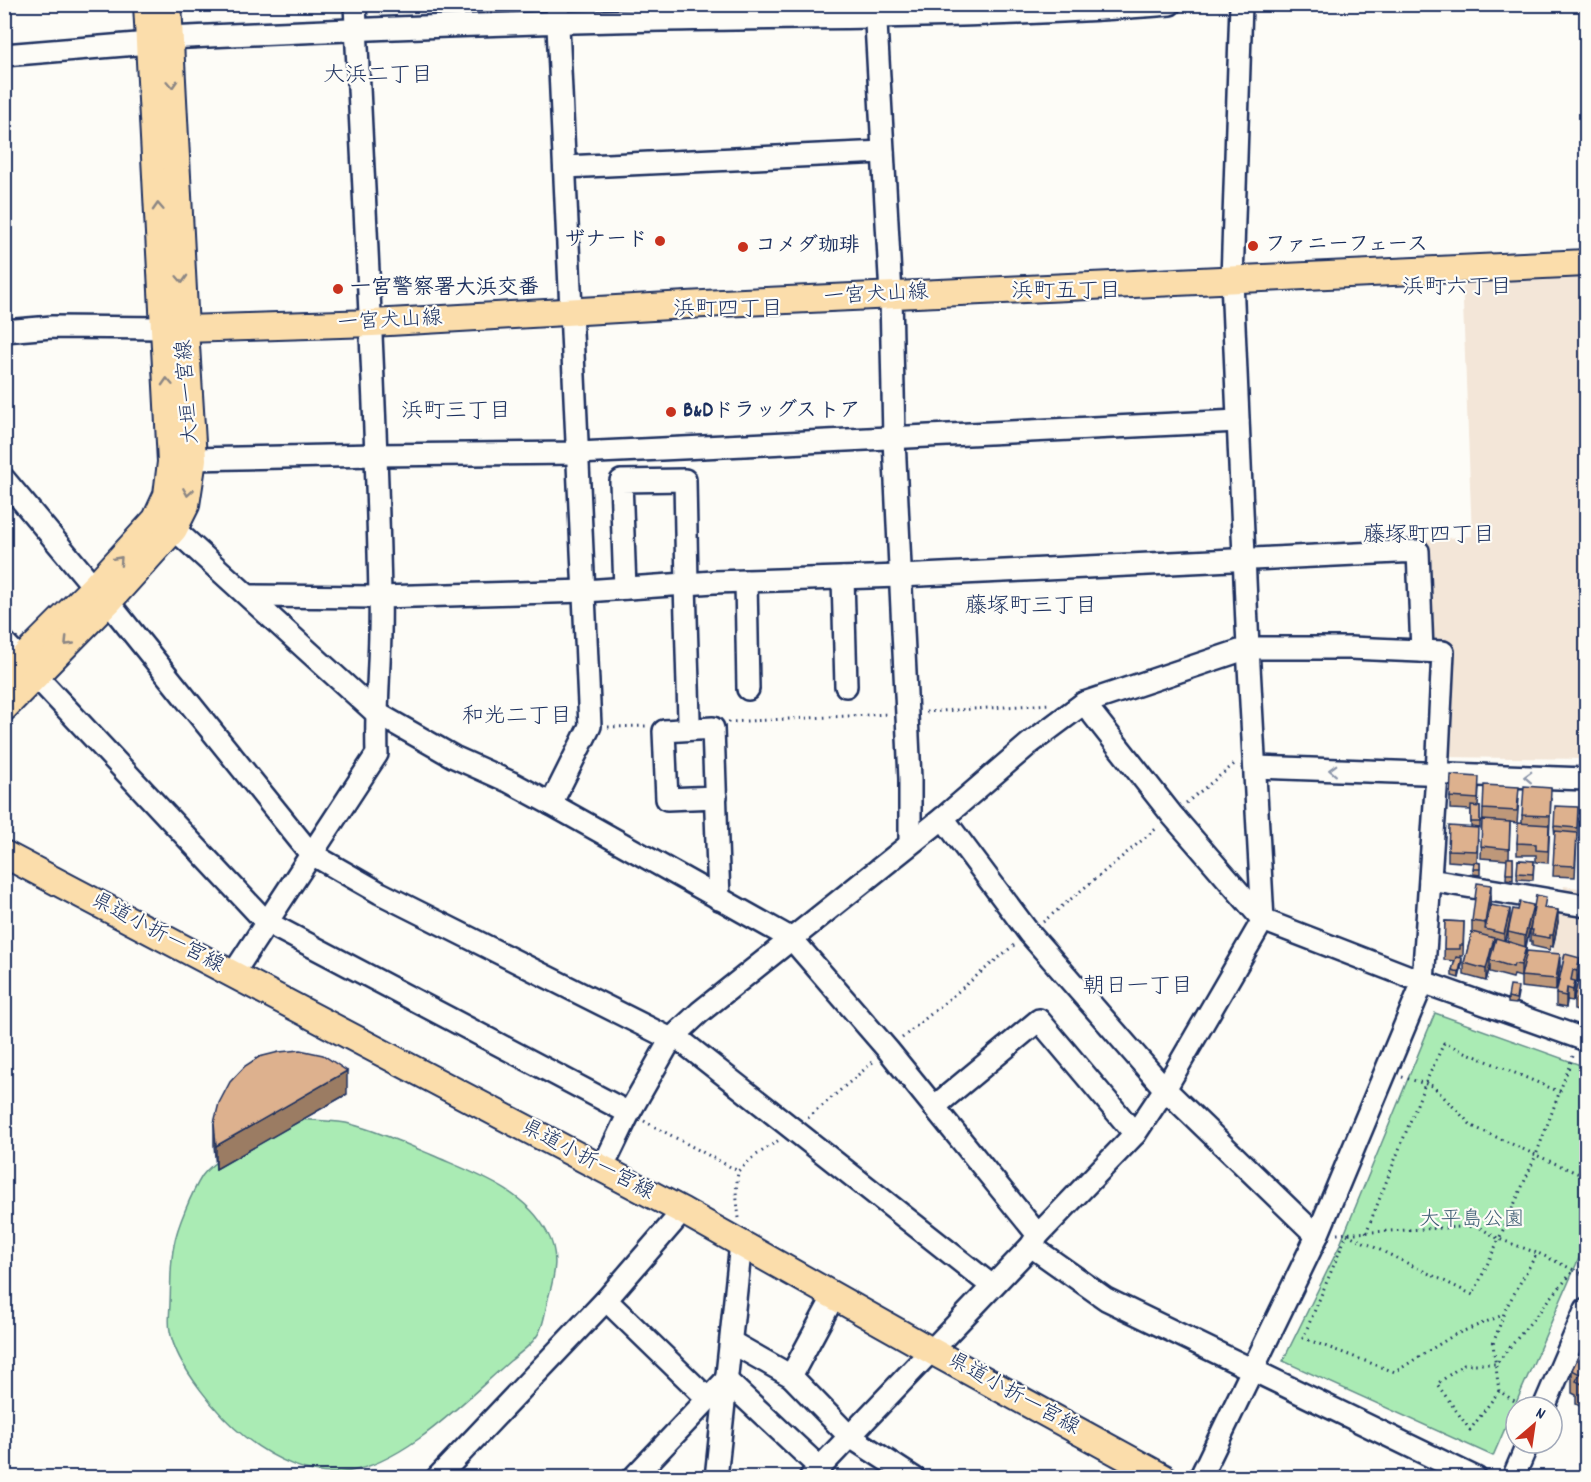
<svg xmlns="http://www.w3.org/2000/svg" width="1591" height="1482" font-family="Dekko,'Klee One',sans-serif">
<rect width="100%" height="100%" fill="#fdfcf7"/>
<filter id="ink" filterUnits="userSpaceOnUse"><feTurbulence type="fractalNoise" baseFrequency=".0167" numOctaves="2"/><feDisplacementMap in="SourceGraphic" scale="12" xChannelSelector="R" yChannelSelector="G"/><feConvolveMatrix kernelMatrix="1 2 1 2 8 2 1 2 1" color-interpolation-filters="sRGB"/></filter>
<g filter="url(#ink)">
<g fill="#f3e6d8">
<path d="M1586 271V759L1445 757 1452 646 1428 645 1424 540 1472 536 1462 278Z"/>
<path d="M1564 886 1586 889V964L1552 956Z"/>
</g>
<g fill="#aaebb4" stroke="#628d89" stroke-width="1.5">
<path d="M1435 1013 1586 1067V1242L1493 1456 1283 1361 1339 1247Z"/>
<path d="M294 1119C311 1120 329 1120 346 1123 375 1130 404 1143 432 1155 473 1173 526 1190 548 1234 559 1254 555 1274 549 1295 546 1306 545 1318 541 1328 537 1341 520 1353 510 1361 465 1400 406 1463 346 1472 311 1478 272 1458 245 1437 218 1416 176 1365 170 1331 168 1322 170 1311 170 1302 171 1284 170 1263 174 1245 177 1227 192 1192 202 1176 218 1153 269 1133 294 1119Z"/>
</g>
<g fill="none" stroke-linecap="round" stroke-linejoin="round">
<defs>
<g id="minor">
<path d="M875 5 891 295 894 439 910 779V843"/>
<path d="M169 38C333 30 498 23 662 20 832 17 1001 18 1170 4"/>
<path d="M4 55 149 43"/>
<path d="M565 167 883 152"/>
<path d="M4 331 52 327 165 328"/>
<path d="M193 459 375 455 578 453 1238 421"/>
<path d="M4 479 94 587"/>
<path d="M174 529 375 712 454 757 510 782 551 804 792 939 888 1050 1038 1235"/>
<path d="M843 578 846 686"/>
<path d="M746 581 748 689"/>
<path d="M685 584 689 719"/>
<path d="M625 588 621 481 685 480 687 584"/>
<path d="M249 596 380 597 585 591 714 582 900 576 1418 551 1422 651"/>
<path d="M108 602 310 853 380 893 671 1039"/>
<path d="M4 642 21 660"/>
<path d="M36 676 266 922 629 1113"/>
<path d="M1084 703 1172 815 1263 920 1423 982 1586 1040"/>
<path d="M1255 767 1586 779"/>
<path d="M716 797 667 799 664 731 713 728 719 899"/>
<path d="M551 804 590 726 557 4"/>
<path d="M943 818 1029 933 1165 1089 1317 1236"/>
<path d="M1430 880 1586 906"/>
<path d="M233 974 377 754C375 700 382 648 380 595 376 398 364 201 355 4"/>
<path d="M675 1036 992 1286"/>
<path d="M934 1107 1039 1020 1135 1134"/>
<path d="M602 1169 629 1113 671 1039 700 1012 943 818 1029 744 1084 703 1248 648H1350L1443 652 1437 774 1423 982 1317 1236 1200 1478"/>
<path d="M1031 1246 1106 1299 1476 1478"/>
<path d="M606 1300 708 1399"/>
<path d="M731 1342 791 1376 849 1436 914 1478"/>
<path d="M791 1376 834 1296"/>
<path d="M1544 1407 1586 1309"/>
<path d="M437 1478 606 1300 683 1211"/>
<path d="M633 1478 726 1380 819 1467"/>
<path d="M716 1478 741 1243"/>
<path d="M810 1478 1031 1246 1038 1235 1135 1134 1165 1089 1263 920 1248 648 1232 280 1241 4"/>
<path d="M1513 1478 1528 1443"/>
</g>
<g id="major">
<path d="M165 328 185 329 372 323 722 303 1586 263"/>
<path d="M4 677 94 587 156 519 167 495 171 462 147 4"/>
<path d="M4 708 108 602 174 529 186 505 193 459 185 329 168 4"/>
<path d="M4 854 683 1211 930 1350 1164 1478"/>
</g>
</defs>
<use href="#minor" stroke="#1b2f5e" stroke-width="26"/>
<use href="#major" stroke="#1b2f5e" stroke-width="30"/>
<g stroke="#1b2f5e" stroke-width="3" stroke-dasharray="1.5 4.5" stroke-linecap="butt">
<path d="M926 712 1051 704"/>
<path d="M728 722 889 714"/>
<path d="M608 727 646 726"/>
<path d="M1186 803 1237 762"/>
<path d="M1043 922 1158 827"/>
<path d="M902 1038 1014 945"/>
<path d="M1573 1056 1536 1155 1586 1177"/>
<path d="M1402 1077 1433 1086 1472 1126 1536 1155 1499 1239 1537 1253 1506 1308 1493 1344 1499 1391 1524 1407"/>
<path d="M808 1118 873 1062"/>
<path d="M644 1121 738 1171"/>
<path d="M739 1218 736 1192 738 1171 755 1156 779 1140"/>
<path d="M1366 1233 1425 1084 1444 1043 1560 1092"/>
<path d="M1337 1234 1477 1226 1499 1239 1473 1295 1347 1234 1303 1338 1395 1372 1454 1335 1503 1315"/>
<path d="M1574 1270 1586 1276"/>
<path d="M1499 1391 1470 1430 1437 1384 1464 1364H1496L1574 1270 1538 1253"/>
</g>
<use href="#minor" stroke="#fdfcf7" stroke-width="21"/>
<use href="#major" stroke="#fbddab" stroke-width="26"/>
</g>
<g fill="#be987a" stroke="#1b2f5e" stroke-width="1.5">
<path d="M1479 788 1478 807H1480V828L1471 827V810L1450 809V797Z"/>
<path d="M1519 799 1517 823 1510 822 1509 858H1513V880L1506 879 1507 860 1481 858 1483 809Z"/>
<path d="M1551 799 1548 863 1536 862V855H1517V843L1522 823V815Z"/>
<path d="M1578 819 1575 877 1553 876 1555 838 1554 826Z"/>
<path d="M1478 840 1477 862 1480 863V875L1473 874 1474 863 1448 861V850Z"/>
<path d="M1518 860 1534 861 1533 880 1517 879Z"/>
<path d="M1491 897 1488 918 1510 921 1505 941 1508 942V932L1546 908 1558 922 1553 947 1550 946V950L1532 946V941H1530V930L1532 917 1526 947V956L1560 966 1556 991 1521 987V977L1514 975 1513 978 1490 972V966L1486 981 1464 975V963L1472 933V921Z"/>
<path d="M1445 921 1464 922 1463 956H1460L1462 964 1459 978 1452 976V970L1455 961 1444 960Z"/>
<path d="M1565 954 1580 969 1577 982H1575L1573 1001 1567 1000 1566 1008 1556 1006V994Z"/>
<path d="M1587 962V1018L1581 1012 1574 1010V998Z"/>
<path d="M1518 993 1516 1004 1508 1003V997Z"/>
<path d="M347 1094 216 1169 214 1145V1123Z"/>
<path d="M1587 1341V1414L1584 1413V1408L1576 1404V1395L1572 1393V1370Z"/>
</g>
<g fill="#9b7c63" stroke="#1b2f5e" stroke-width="1.5">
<path d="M1491 885V897L1486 930 1485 923Z"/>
<path d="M1533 905V916L1525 948V936Z"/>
<path d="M1510 909V921L1504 946V934Z"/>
<path d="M1558 910V922L1553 947V935Z"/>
<path d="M1494 938V950L1490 960V966L1486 981V969Z"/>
<path d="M1526 947V958L1521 977V965Z"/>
<path d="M1560 954V966L1556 991V979Z"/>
<path d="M1462 958V964L1459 978V972Z"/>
<path d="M1580 958V969L1577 982V971Z"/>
<path d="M1575 981V992L1573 1001V990Z"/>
<path d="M1567 988V1000L1566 1008V996Z"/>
<path d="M347 1071V1094L216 1169V1146Z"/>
</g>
<g fill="#ddb18e" stroke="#1b2f5e" stroke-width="1.5">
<path d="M1451 775 1479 777 1478 799 1450 797Z"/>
<path d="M1484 785 1519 787 1517 811 1483 809Z"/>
<path d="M1524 786 1551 788 1550 816 1522 815Z"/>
<path d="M1471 806 1480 807V822H1471Z"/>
<path d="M1555 806 1578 807 1577 828 1554 826Z"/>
<path d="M1482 820 1510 822 1509 849 1481 846Z"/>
<path d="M1518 823 1549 825 1548 851 1536 850V844L1517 843Z"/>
<path d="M1449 826 1478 828 1477 851 1448 850Z"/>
<path d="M1555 831 1577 833 1575 866 1553 865Z"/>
<path d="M1507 858H1513V874H1506Z"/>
<path d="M1518 860 1534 861 1533 874 1517 873Z"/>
<path d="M1474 862 1480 863V869H1473Z"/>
<path d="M1477 883 1491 885 1485 923 1472 921Z"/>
<path d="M1536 895 1546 897 1544 908 1558 910 1553 935H1550V938L1532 935 1533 930H1530Z"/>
<path d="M1520 902 1533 905 1525 936 1508 932 1513 909 1518 910Z"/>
<path d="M1491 905 1510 909 1504 934 1485 929Z"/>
<path d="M1445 921 1464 922 1463 945H1460V949H1444Z"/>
<path d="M1472 932 1494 938 1486 969 1464 963Z"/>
<path d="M1496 938 1526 947 1521 965 1514 964 1513 967 1490 960Z"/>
<path d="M1527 951 1560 954 1556 979 1521 976Z"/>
<path d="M1565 954 1580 958 1577 971 1573 970 1571 980 1575 981 1573 990 1567 988 1566 996 1556 994Z"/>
<path d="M1456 957 1462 958 1459 972 1452 970Z"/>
<path d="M1583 961 1587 962V1006L1581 1000 1574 998Z"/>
<path d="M1510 986 1518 987 1516 999 1508 997Z"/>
<path d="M300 1050 323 1055 347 1071 216 1146 214 1123 219 1103 230 1082 245 1066 259 1057 279 1052Z"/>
<path d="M1587 1341V1391L1584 1390 1586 1386 1576 1381 1580 1374 1572 1370 1586 1341Z"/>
</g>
<defs><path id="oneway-chevron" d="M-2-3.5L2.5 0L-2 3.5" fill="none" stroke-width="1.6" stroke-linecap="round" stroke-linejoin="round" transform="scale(1.5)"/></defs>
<g stroke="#8b8684">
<use href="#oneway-chevron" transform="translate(172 84) rotate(87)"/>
<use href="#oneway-chevron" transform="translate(158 207) rotate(-93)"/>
<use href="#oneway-chevron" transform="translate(182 279) rotate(87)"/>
<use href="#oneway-chevron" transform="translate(167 382) rotate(-93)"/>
<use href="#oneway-chevron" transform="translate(188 492) rotate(99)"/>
<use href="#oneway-chevron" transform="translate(119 560) rotate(-48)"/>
<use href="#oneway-chevron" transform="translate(68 642) rotate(134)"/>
</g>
<g stroke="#8c96aa">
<use href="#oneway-chevron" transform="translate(1333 770) rotate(-178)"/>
<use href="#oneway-chevron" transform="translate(1528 777) rotate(-178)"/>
</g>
</g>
<g fill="#c8321e" stroke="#fdfcf7" stroke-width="2">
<circle cx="660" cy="241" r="6"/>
<circle cx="1253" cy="246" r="6"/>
<circle cx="743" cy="247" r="6"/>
<circle cx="338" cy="289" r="6"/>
<circle cx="671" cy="412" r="6"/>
</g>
<g text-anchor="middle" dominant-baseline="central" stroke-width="4.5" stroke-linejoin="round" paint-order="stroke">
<g font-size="21" font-weight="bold" fill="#1b2f5e" stroke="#fdfcf7" text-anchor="start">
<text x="648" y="241" text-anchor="end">ザナード</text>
<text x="1265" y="246">ファニーフェース</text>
<text x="755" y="247">コメダ珈琲</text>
<text x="350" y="289">一宮警察署大浜交番</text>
<text x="683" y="412">B&amp;Dドラッグストア</text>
</g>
<g font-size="21" fill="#1b2f5e" stroke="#fdfcf7">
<text transform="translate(876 296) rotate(-3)">一宮犬山線</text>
<text transform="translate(390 322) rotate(-3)">一宮犬山線</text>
<text transform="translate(189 392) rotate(-94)">大垣一宮線</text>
<text transform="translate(157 934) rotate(28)">県道小折一宮線</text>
<text transform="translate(587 1161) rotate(28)">県道小折一宮線</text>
<text transform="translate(1013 1395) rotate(29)">県道小折一宮線</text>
</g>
<g font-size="21" fill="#3f5e74" stroke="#fdfcf7">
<text x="1472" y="1221">大平島公園</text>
</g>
<g font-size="22" fill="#1b2f5e" stroke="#fdfcf7">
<text x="378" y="76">大浜二丁目</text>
<text x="1457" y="288">浜町六丁目</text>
<text x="1066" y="292">浜町五丁目</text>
<text x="728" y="310">浜町四丁目</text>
<text x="456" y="412">浜町三丁目</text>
<text x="1429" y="536">藤塚町四丁目</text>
<text x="1031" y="607">藤塚町三丁目</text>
<text x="517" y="717">和光二丁目</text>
<text x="1138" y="987">朝日一丁目</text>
</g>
</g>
<rect width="1591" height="1482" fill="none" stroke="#fdfcf7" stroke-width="24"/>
<rect x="12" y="12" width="1567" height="1458" fill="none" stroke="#1b2f5e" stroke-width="2" filter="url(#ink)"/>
<g transform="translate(1534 1425) rotate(29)"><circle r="28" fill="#fdfcf7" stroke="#a3aaba" stroke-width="1.5"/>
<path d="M0-4.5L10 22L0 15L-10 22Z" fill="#c8321e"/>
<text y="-9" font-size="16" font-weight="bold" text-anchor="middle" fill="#1b2f5e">N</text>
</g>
</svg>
